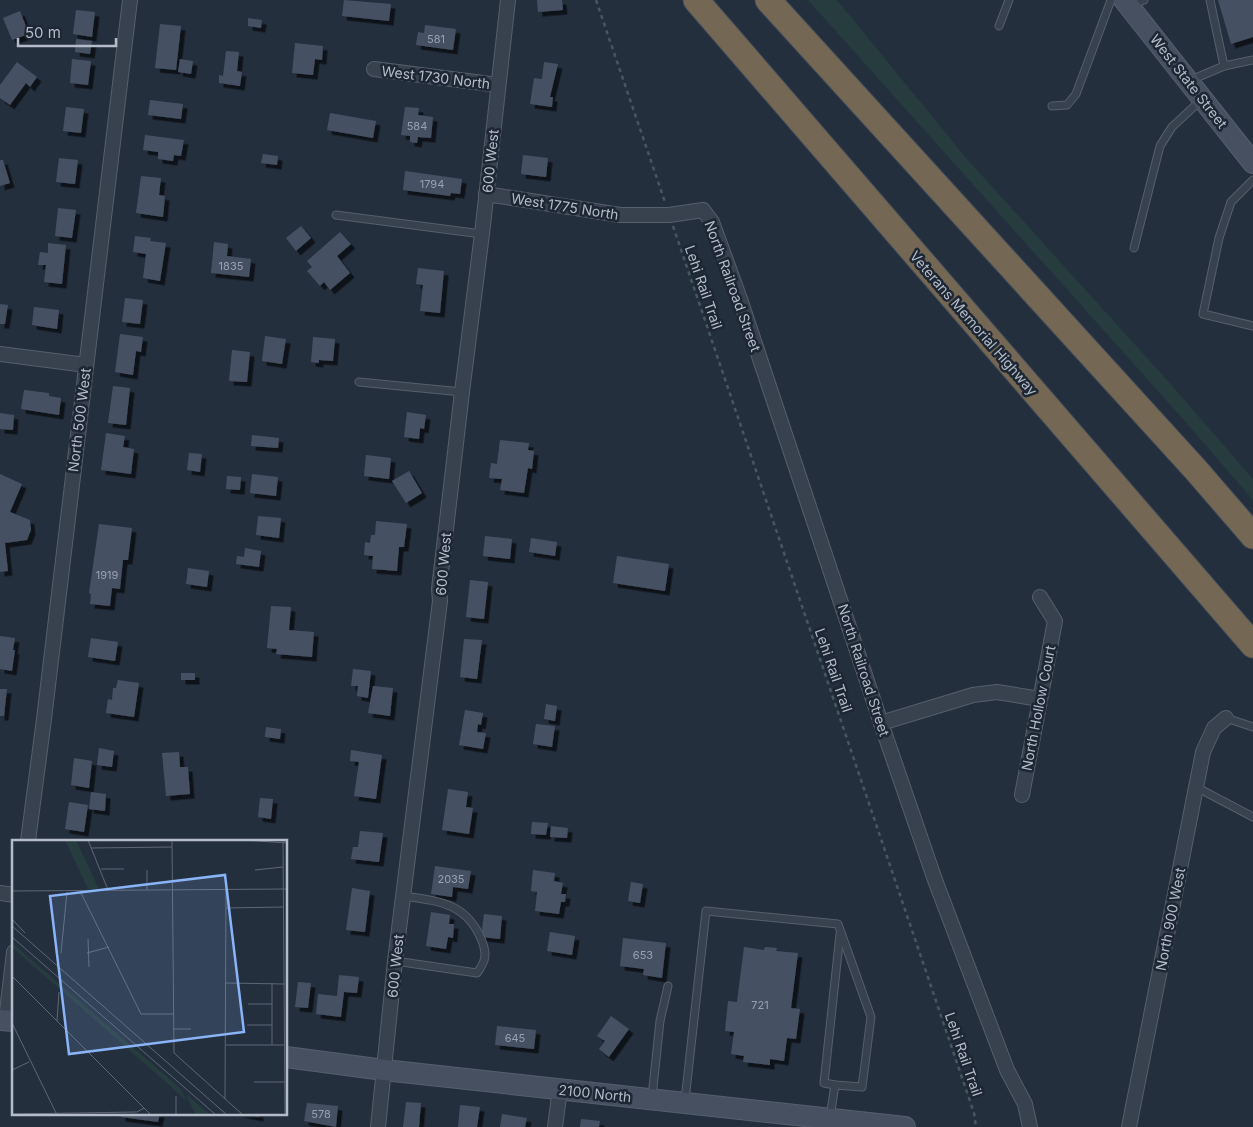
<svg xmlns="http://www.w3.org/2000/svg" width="1253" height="1127" font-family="Inter,sans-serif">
<defs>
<filter id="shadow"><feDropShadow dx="4.5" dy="4.5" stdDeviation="0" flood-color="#0009"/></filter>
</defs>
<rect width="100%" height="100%" fill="#242f3e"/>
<path fill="#263c3f" d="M808 0H837L967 159 1168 381 1253 479V500L1183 419Z"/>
<g fill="#455162" filter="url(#shadow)">
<path d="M344 0 391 4 389 21 342 16Z"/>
<path d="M537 0H562L563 10 538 12Z"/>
<path d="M1218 0H1253V37L1231 44Z"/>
<path d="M76 10 95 12 92 37 73 34Z"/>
<path d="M20 11 29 34 12 40 3 18Z"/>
<path d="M248 18 262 20 261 28 248 26Z"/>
<path d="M160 24 181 26 176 70 155 68Z"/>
<path d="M425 25 456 29 453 50 416 45 418 32 424 33Z"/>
<path d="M76 39 92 41 90 54 75 52Z"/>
<path d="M295 43 323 46 322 60 315 59 313 75 292 73Z"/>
<path d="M226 51 239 52 237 71 242 72 240 86 219 83V75L223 76Z"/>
<path d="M72 59 91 61 88 85 70 83Z"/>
<path d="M180 59 193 61 191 74 178 72Z"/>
<path d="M17 62 37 77 30 87 26 83 10 105 0 98V85Z"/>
<path d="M544 62 558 64 550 97H553L552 107 530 104 534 78 542 79Z"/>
<path d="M150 100 183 104 181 119 148 115Z"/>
<path d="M66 107 84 109 81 133 63 131Z"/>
<path d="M405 107 419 108 418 115 433 117 431 138 418 137 417 143 410 142V136L401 135Z"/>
<path d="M330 113 376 121 373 138 327 130Z"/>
<path d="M145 135 184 140 181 156 174 155 173 161 158 159V152L143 150Z"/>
<path d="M263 154 278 156 277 165 261 163Z"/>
<path d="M523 155 548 158 546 177 521 174Z"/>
<path d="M59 158 78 160 75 184 56 182Z"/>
<path d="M0 160H3L10 183 0 186Z"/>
<path d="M405 171 462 179 460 194 451 193 450 196 403 190Z"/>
<path d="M141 176 161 178 159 195 165 196 163 217 136 213Z"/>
<path d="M58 208 76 210 72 238 55 236Z"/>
<path d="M301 226 311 238 296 251 286 238Z"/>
<path d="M340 232 351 244 337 256 350 273 330 290 324 282 320 286 307 271 312 267 307 261Z"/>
<path d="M135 236 151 238 150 241 166 243 160 281 143 278 146 254 133 252Z"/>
<path d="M214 242 228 244 227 256 251 259 249 277 211 273Z"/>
<path d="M48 243 66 245 62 284 44 282 46 265H38L40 252 48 253Z"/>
<path d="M418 268 444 271 440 313 420 311 423 285 416 284Z"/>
<path d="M125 298 143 300 140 324 122 322Z"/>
<path d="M0 304 8 305 5 324H0Z"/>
<path d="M34 307 59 310 57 329 32 325Z"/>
<path d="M120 334 143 337 141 352 136 351 133 375 115 372Z"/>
<path d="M265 336 286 339 282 364 262 361Z"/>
<path d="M313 337 335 339 333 361 319 360V363L311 362Z"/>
<path d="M232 350 250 352 247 382 229 381Z"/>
<path d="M113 386 130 388 126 425 108 423Z"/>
<path d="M24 390 49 393V396L61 398 59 415 21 409Z"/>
<path d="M407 412 426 415 424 429 420 428 419 439 404 437Z"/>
<path d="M0 413 14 415 13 430 0 429Z"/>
<path d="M106 433 125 436 123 447 134 449 131 474 101 470Z"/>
<path d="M252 435 279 438 278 448 251 446Z"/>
<path d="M500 440 529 443 528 450 534 451 532 469 528 468 524 493 500 490 502 479 489 478 491 463 497 464Z"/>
<path d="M189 453 202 454 200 472 187 470Z"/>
<path d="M366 455 391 458 389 479 364 476Z"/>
<path d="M409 471 422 493 406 503 392 481Z"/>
<path d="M0 474 22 484 10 512 30 520 31 530 27 540 5 543 8 571 0 572Z"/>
<path d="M252 474 278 477 276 496 250 493Z"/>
<path d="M227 476 241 477 240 490 226 489Z"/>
<path d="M258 516 281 518 279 538 256 535Z"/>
<path d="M376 521 407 524 404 547H399L397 571 372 569 373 556 364 555 365 542 370 543 371 535H375Z"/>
<path d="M99 524 132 528 128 560H123L120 589 112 588 110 606 90 604 91 594 89 593Z"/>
<path d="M485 536 512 539 510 559 483 556Z"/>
<path d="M531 538 557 542 555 556 529 552Z"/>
<path d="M245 548 261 551 259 567 236 564 237 556 244 557Z"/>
<path d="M617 556 669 564 665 591 613 583Z"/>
<path d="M188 568 209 571 207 587 186 584Z"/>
<path d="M470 580 488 582 484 619 466 617Z"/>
<path d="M271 606 291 607 289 630 314 632 312 657 276 654 277 649 267 648Z"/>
<path d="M0 636 15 638 13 650H15L12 671 0 669Z"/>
<path d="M91 638 118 642 115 661 88 657Z"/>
<path d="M464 639 482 640 477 679 460 677Z"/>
<path d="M353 669 371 671 368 698 357 696 358 686H351Z"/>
<rect x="181" y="673" width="14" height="7"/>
<path d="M118 680 139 683 134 717 106 713 108 699 112 700 113 688H116Z"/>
<path d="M373 686 393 688 390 716 368 713Z"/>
<path d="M0 689H7L4 716H0Z"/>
<path d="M546 704 557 706 555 721 544 719Z"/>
<path d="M465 710 483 713 481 725 478 724 477 732 486 733 483 749 459 745Z"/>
<path d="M536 724 555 726 552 747 533 744Z"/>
<path d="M266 727 281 729 280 739 265 737Z"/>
<path d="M99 748 114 751 112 767 97 765Z"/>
<path d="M351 750 382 755 376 799 354 796 359 762 350 761Z"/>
<path d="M179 752 180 767H188L190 794 166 796 162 753Z"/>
<path d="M74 758 92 761 89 788 71 785Z"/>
<path d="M448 789 468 792 466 807 473 808 469 834 442 830Z"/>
<path d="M91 792 106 794 105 811 89 809Z"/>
<path d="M260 798 273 799 271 819 258 817Z"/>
<path d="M69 802 88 805 84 832 65 829Z"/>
<path d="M532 822 548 823 546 835 531 834Z"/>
<path d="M551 826 568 828 567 838 550 837Z"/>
<path d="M360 831 383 833 379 862 351 859 353 847H358Z"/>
<path d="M435 866 471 871 468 889 453 887 452 897 431 894Z"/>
<path d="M533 870 555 873 554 881 563 883 561 894H566L565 902H561L559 914 535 911 537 892 531 891Z"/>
<path d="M631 882 643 884 640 903 628 901Z"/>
<path d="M352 888 370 891 365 932 346 930Z"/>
<path d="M431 912 450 915 449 924H454L453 938 448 937 446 949 426 946Z"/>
<path d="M484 914 502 916 500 939 481 937Z"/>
<path d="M550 932 575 936 572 955 547 951Z"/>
<path d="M623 938 666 943 662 978 643 975 644 969 620 966Z"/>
<path d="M744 947 764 950 765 947 777 948 776 951 798 953 791 1008 800 1009 796 1039 787 1038 784 1061 770 1059V1065L743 1062 744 1056 731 1054 734 1032 725 1031 728 1001 737 1002Z"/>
<path d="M339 975 359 977 357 993 344 992 341 1017 316 1014 318 994 337 996Z"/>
<path d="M298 982 311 983 308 1008 295 1007Z"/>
<path d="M611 1016 629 1029 609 1057 599 1049 605 1041 597 1036Z"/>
<path d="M497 1026 536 1030 534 1049 495 1045Z"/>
<path d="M406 1102 421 1103 419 1127H403Z"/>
<path d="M307 1103 338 1106 336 1127 304 1121Z"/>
<path d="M460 1105 480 1107 477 1127H458Z"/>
<path d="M121 1113H160L158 1122 121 1117Z"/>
<path d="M238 1113H259V1117Z"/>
<path d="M502 1114 527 1118 525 1127H500Z"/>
<path d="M581 1119 600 1121 599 1127H580Z"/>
</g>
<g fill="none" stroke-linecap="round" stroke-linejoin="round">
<defs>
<g id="lane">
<path d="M1210 0 1224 66"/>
<path d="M1130 5 1144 0"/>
<path d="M999 26 1009 0"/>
<path d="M1191 80 1224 66 1253 60"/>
<path d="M1052 106 1067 105 1076 94 1111 0"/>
<path d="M1253 180 1231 202 1219 238 1203 314 1253 326"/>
<path d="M336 215 482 234"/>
<path d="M1134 248 1160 146 1172 127 1200 101"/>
<path d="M359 382 462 392"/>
<path d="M1226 718 1253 727"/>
<path d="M1196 787 1253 817"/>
<path d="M395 961 477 973C486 961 487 954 482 941 467 903 439 901 403 896"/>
<path d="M835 1085 824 1083 840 934"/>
<path d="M652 1097 660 1021 668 986"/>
<path d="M685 1100 706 911 838 924 871 1017 862 1087 835 1085 830 1117"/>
</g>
<g id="street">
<path d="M374 69 498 85"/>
<path d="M486 194 620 215H669L703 210 712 222 740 299 881 723 935 880 1007 1070 1025 1104 1030 1127"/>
<path d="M0 354 86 365"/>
<path d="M881 723 973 695 997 692 1040 699"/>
<path d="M1022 795 1055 621 1040 597"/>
<path d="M28 841 44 719 130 0"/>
<path d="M0 893 14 895"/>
<path d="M6 1020 14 952"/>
<path d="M378 1127 395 961 440 601 439 589 462 392 482 234 508 0"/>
<path d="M555 1127 560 1089"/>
<path d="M1129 1127 1203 752 1214 728 1226 718"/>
</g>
<g id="secondary">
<path d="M1124 0 1253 163"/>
<path d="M0 1020 14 1021"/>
<path d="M286 1057 384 1070 905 1127"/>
</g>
<g id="highway">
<path d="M696 0 1253 645"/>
<path d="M768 0 1196 470 1253 536"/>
</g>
</defs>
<use href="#lane" stroke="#565f6c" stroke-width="9"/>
<use href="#street" stroke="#565f6c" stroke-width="16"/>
<use href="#secondary" stroke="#565f6c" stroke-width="22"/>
<use href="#highway" stroke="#434c59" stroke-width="27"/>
<g stroke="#44595c" stroke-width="2.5" stroke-dasharray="4 4" stroke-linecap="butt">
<path d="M596 0 665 202"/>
<path d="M673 226 974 1113 976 1127"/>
</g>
<use href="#lane" stroke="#38414e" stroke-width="7"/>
<use href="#street" stroke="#38414e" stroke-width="14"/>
<use href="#secondary" stroke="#465061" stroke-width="20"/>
<use href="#highway" stroke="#746855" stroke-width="25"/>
</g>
<g text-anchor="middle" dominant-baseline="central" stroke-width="5" stroke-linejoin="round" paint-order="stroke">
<g font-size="11" fill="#98a1af">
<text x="436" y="39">581</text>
<text x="417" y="126">584</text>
<text x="432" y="184">1794</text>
<text x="231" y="266">1835</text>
<text x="107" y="575">1919</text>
<text x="451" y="879">2035</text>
<text x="643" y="955">653</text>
<text x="760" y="1005">721</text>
<text x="515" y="1038">645</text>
<text x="321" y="1114">578</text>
</g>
<g font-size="14" fill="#b4bcc9" stroke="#1d2633">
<text transform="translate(436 77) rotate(7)">West 1730 North</text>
<text transform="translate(1189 81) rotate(52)">West State Street</text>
<text transform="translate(490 161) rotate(-84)">600 West</text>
<text transform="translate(565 206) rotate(9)">West 1775 North</text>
<text transform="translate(733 286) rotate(70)">North Railroad Street</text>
<text transform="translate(704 287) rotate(71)">Lehi Rail Trail</text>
<text transform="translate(974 323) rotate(49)">Veterans Memorial Highway</text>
<text transform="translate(79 420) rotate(-83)">North 500 West</text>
<text transform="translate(443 564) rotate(-85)">600 West</text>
<text transform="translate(834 670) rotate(71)">Lehi Rail Trail</text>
<text transform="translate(864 670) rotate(72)">North Railroad Street</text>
<text transform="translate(1038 708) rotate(-79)">North Hollow Court</text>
<text transform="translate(1170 919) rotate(-79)">North 900 West</text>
<text transform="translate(395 966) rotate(-84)">600 West</text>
<text transform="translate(964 1054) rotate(71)">Lehi Rail Trail</text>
<text transform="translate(595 1093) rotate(6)">2100 North</text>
</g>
</g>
<g transform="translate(12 840)">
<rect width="275" height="275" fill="#242f3e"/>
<path d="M53 0H64L87 49H76ZM0 103 168 248 174 260 0 107ZM174 255H175L198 275H184Z" fill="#263c3f"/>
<path fill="none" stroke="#5e6776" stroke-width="1" d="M76 0 96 50M160 0 162 213 231 275M232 0 275 3M271 0 273 275M79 8 160 7M89 29H112M243 30 271 27M135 50V30M0 51 275 49M68 51 129 174H161M214 68 272 67M0 79 13 93M0 86 215 275M0 97 204 275M76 99 77 127M49 113 55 52M75 113 97 107M0 136 139 275M214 143 273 144M260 143V205M236 164H260M45 181 47 152M0 183 45 275M235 185H260M161 189H179M214 205H273M0 230 17 222M242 242H273M164 256V275M213 259 214 50M0 274 125 272 132 268"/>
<path fill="#8ab4f8" fill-opacity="0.15" stroke="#8ab4f8" stroke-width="2.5" d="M213 35 232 192 57 214 38 56Z"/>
<rect width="275" height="275" fill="none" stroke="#b4bcc9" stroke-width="2.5"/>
</g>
<path d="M18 38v8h98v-8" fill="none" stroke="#b4bcc9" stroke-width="2.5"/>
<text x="25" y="38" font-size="15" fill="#b4bcc9" stroke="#1d2633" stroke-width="4" paint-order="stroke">50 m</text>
</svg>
